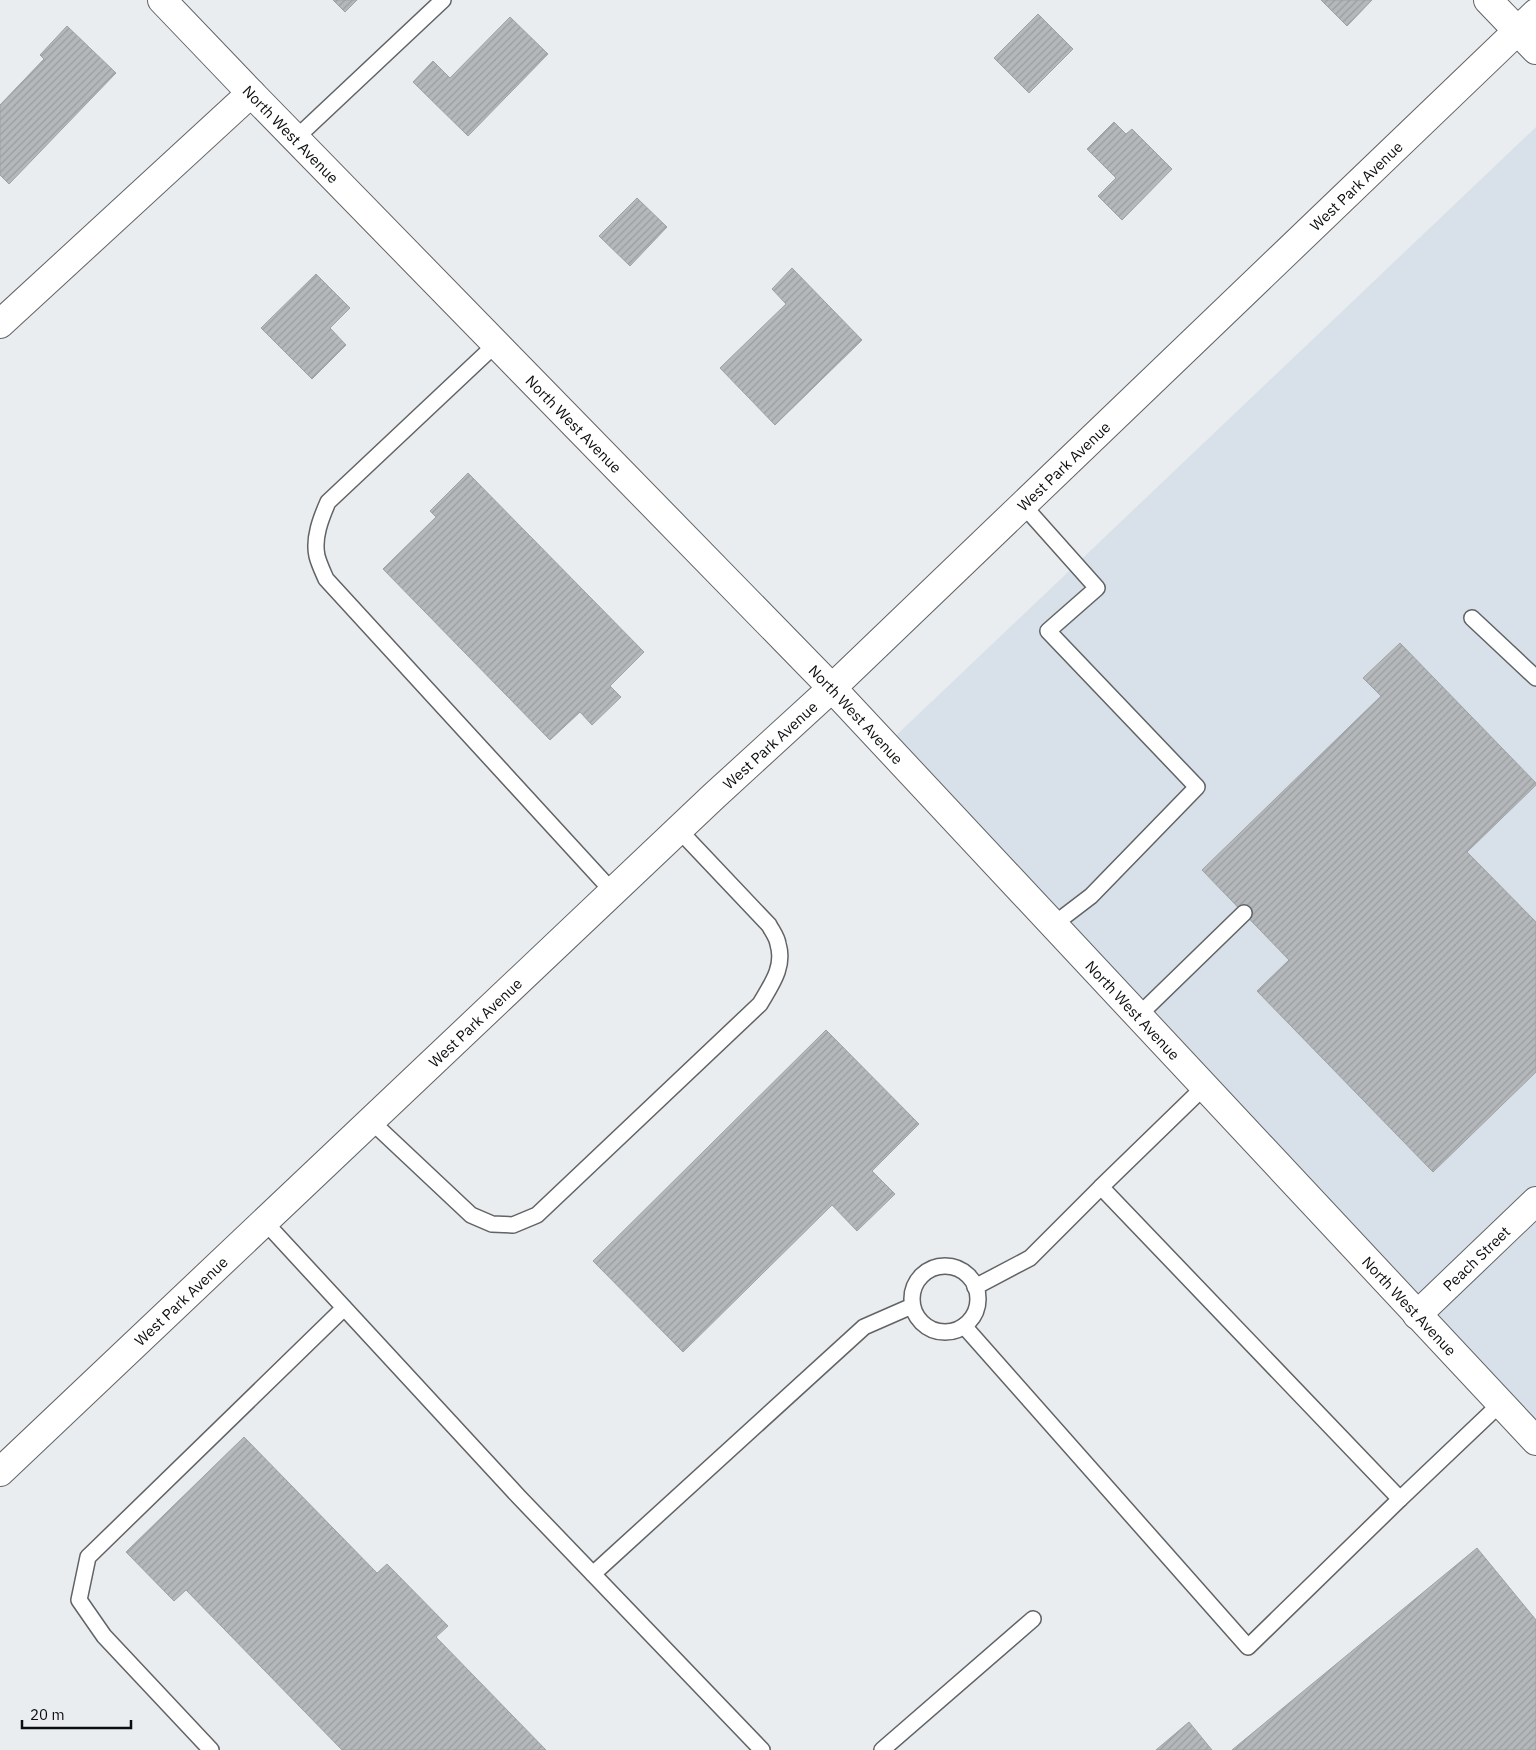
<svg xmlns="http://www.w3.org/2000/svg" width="1536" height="1750" font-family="'IBM Plex Sans',sans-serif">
<defs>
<pattern id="building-hatch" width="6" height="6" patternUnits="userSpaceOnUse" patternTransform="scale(1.25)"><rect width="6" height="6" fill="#b5b8ba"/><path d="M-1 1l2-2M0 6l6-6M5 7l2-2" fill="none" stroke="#9a9d9f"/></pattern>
</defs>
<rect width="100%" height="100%" fill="#eaedef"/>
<path fill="#d8e1e9" d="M1536 127V1434L886 745Z"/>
<g fill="url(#building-hatch)" stroke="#9fa2a4">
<path d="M333 0H357L345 12Z"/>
<path d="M1321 0H1372L1347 26Z"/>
<path d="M1038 14 1073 49 1029 93 994 58Z"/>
<path d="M510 17 548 54 468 136 413 82 433 61 450 78Z"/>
<path d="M67 26 116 73 9 184 0 175V105L44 59 40 55Z"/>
<path d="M1114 122 1126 134 1132 129 1172 169 1122 220 1098 196 1116 178 1087 149Z"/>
<path d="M637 198 667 227 630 266 599 236Z"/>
<path d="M792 268 862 340 775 425 720 368 786 304 772 289Z"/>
<path d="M316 274 350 308 330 328 346 345 312 379 261 328Z"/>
<path d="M468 473 644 652 610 686 621 697 592 725 580 712 550 740 383 569 436 517 430 511Z"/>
<path d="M1400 643 1536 783V785L1467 852 1536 922V1072L1433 1172 1257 991 1289 960 1202 870 1381 696 1363 678Z"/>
<path d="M826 1030 919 1124 872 1171 895 1194 857 1231 832 1205 683 1352 593 1261Z"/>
<path d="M244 1437 377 1573 387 1564 448 1626 436 1637 546 1750H342L186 1590 174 1601 126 1552Z"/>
<path d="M1477 1548 1536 1620V1750H1232Z"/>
<path d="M1189 1722 1212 1750H1156Z"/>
</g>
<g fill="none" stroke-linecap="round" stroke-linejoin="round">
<defs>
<g id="service">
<path d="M295 139 443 0"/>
<path d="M496 344 328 502C321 518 313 538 317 556 319 564 323 572 326 579L613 892"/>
<path d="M1023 505 1097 588 1048 631 1197 787 1091 896 1053 925"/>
<path d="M1472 618 1536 678"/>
<path d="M1138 1016 1244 913"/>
<path d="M1204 1087 1101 1187 1400 1499 1500 1404"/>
<path d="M371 1121 471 1215 492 1224 513 1225 537 1215 760 1004C771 985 785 967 778 944 777 937 772 931 769 925L679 830"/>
<path d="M264 1221 519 1497 762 1750"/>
<circle cx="945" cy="1299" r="33"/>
<path d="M975 1287 1030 1258 1101 1187"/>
<path d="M964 1326 1248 1647 1400 1499"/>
<path d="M593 1574 864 1327 912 1306"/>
<path d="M211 1750 104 1636 79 1600 88 1557 344 1308"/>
<path d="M882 1750 1033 1619"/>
</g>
<g id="minor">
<path id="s1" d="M162 0 251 93 832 688 1536 1441"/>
<path d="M1488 0 1536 50"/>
<path d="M0 324 251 93"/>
<path id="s2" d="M1417 1315 1536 1201"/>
</g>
<g id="secondary">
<path id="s3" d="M0 1472 714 796 832 688 1536 13"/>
</g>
</defs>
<use href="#service" stroke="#616365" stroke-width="18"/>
<use href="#minor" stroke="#616365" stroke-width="30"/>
<use href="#secondary" stroke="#616365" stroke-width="30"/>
<use href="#service" stroke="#fff" stroke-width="15"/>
<use href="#minor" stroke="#fff" stroke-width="28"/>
<use href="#secondary" stroke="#fff" stroke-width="28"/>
</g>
<g text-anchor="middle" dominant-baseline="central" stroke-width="4" stroke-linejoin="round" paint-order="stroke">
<g font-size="15" fill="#0c0d0e" stroke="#eaedef">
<text stroke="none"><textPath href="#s1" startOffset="186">North West Avenue</textPath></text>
<text stroke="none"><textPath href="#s3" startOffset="1869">West Park Avenue</textPath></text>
<text stroke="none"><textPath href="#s1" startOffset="591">North West Avenue</textPath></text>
<text stroke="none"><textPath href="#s3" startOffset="1464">West Park Avenue</textPath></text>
<text stroke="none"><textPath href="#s1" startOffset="996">North West Avenue</textPath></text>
<text stroke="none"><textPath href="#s3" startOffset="1059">West Park Avenue</textPath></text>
<text stroke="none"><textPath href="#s1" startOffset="1401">North West Avenue</textPath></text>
<text stroke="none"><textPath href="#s3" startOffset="654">West Park Avenue</textPath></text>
<text stroke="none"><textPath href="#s2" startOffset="82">Peach Street</textPath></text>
<text stroke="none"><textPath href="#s3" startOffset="249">West Park Avenue</textPath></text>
<text stroke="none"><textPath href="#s1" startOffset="1806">North West Avenue</textPath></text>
</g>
</g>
<path d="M22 1720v8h109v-8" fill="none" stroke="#0c0d0e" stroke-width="2.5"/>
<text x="30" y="1720" font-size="15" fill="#0c0d0e" stroke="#eaedef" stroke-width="4" paint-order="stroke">20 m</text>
</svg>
